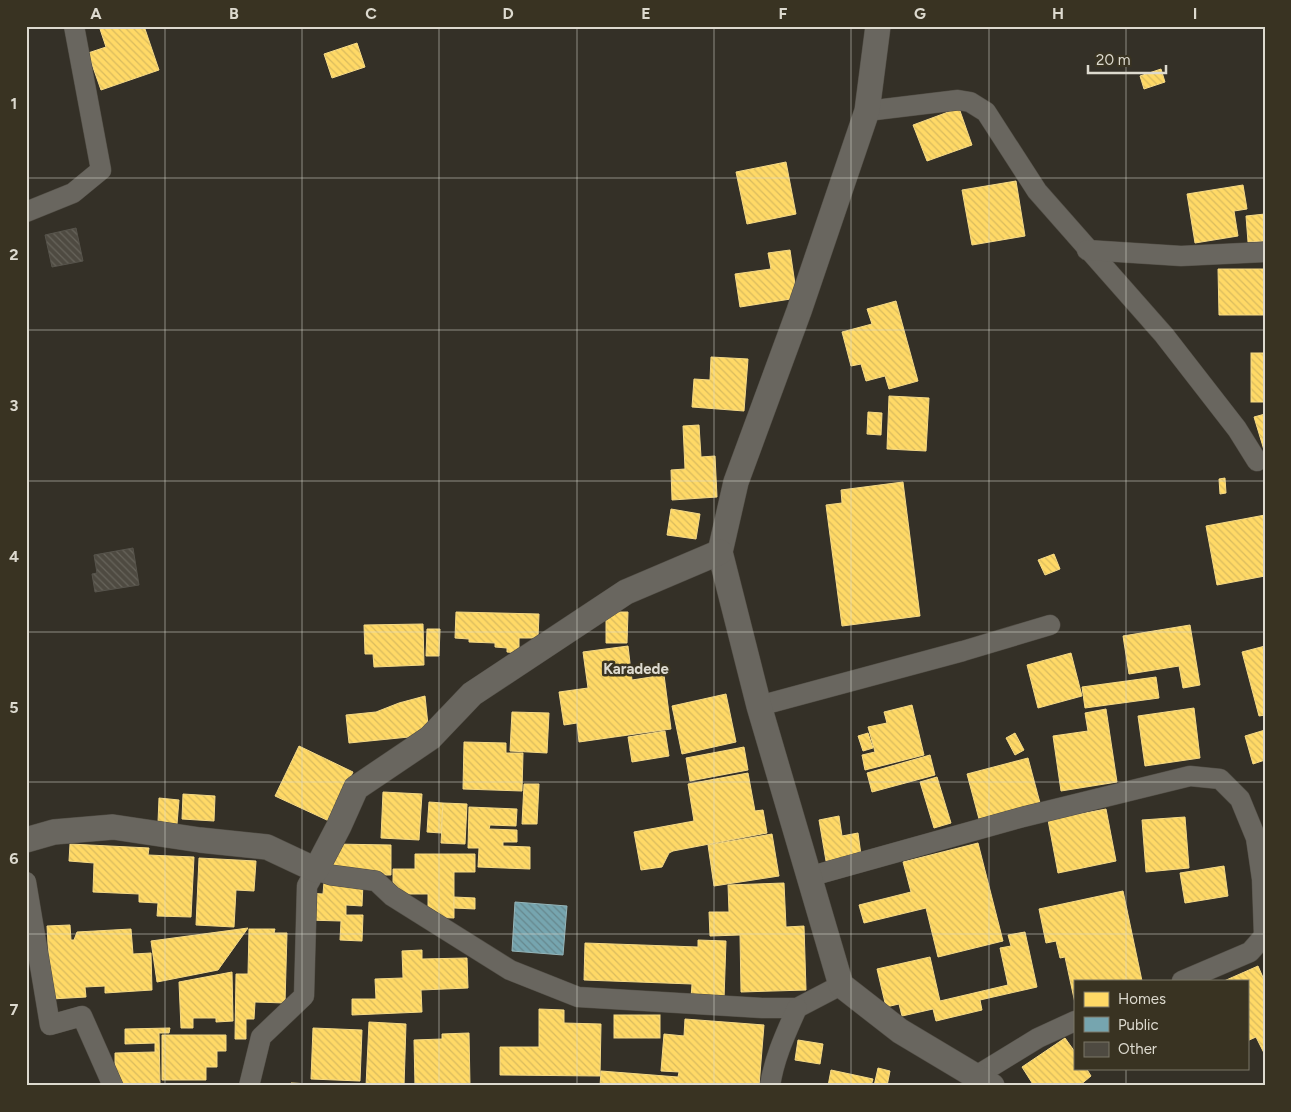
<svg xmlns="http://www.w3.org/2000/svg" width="1291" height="1112" font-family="Figtree,sans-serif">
<defs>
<pattern id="homes-back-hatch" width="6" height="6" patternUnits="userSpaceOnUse" patternTransform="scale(1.25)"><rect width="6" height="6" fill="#ffd966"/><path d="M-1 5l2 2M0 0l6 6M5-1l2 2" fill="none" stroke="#d9bb5e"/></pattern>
<pattern id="public-back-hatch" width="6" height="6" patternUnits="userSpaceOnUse" patternTransform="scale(1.25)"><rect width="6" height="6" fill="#76a5af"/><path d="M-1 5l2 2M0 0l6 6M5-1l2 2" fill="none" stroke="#66878d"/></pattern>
<pattern id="building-back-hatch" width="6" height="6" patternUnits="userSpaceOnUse" patternTransform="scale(1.25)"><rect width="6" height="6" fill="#4e4a41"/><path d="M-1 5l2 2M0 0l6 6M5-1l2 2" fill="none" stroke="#67645b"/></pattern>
</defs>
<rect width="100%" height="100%" fill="#343027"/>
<g fill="url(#homes-back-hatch)" stroke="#f5d986">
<path d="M99 26H144L159 70 101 90 88 53 106 47Z"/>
<path d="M357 43 365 67 332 78 324 54Z"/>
<path d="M1161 69 1165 82 1144 89 1140 76Z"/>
<path d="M959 108 972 145 927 161 913 125Z"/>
<path d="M786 162 796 214 747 224 736 172Z"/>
<path d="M1016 181 1025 236 972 245 962 190Z"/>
<path d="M1243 185 1247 209 1234 211 1238 236 1195 243 1187 194Z"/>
<path d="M1265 214V241L1248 242 1246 216Z"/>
<path d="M790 250 797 298 740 307 735 274 771 269 768 253Z"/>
<path d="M1218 269H1265V315H1219Z"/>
<path d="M896 301 918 381 889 389 885 376 866 381 861 364 851 366 842 332 872 324 867 309Z"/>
<rect x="1251" y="353" width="14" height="49"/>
<path d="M711 357 748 359 744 411 692 407 694 379 710 380Z"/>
<path d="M889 396 929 398 926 451 887 449Z"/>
<path d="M868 412 882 413 881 435 867 434Z"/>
<path d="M1265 414V450H1264L1254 417Z"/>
<path d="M699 425 701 457 715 456 717 497 672 500 671 470 685 469 683 426Z"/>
<path d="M1225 478 1226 493 1220 494 1219 479Z"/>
<path d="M903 482 920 616 842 626 826 505 842 503 841 490Z"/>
<path d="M671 509 700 514 696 539 667 535Z"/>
<path d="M1265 515V576L1217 585 1206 526Z"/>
<path d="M1054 554 1060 569 1045 575 1038 560Z"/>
<path d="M456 612 539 614 538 638H519V653L507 652V648L495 647V643L469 642V639L455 638Z"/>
<path d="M606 612H628L627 643H606Z"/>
<path d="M423 624 424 665 374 667 373 654H365L364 625Z"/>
<path d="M1190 625 1200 685 1183 688 1179 666 1129 674 1123 636Z"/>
<path d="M427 629H440L439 656H426Z"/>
<path d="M628 646 632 680 664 675 671 729 579 742 577 723 564 725 559 692 588 688 583 652Z"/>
<path d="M1265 646V715L1259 716 1242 652Z"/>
<path d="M1071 653 1082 696 1038 708 1027 665Z"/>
<path d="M1156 677 1159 698 1085 708 1082 687Z"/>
<path d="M726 694 736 742 682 754 672 706Z"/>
<path d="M425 696 429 735 349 743 346 715 376 712 399 703Z"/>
<path d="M912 705 924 755 865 770 862 755 875 752 868 727 887 723 884 712Z"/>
<path d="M1194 708 1200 758 1145 766 1138 716Z"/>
<path d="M1106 709 1117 782 1061 791 1053 736 1088 731 1085 713Z"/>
<path d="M512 712 549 713 547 753 510 751Z"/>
<path d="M1265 730V760L1253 764 1245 736Z"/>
<path d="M665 731 669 756 632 762 628 737Z"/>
<path d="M868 733 873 748 863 751 858 736Z"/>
<path d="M1015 733 1024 750 1015 755 1006 738Z"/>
<path d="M464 742 506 743V753H523L522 791 463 789Z"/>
<path d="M299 746 353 772 329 821 275 796Z"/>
<path d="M744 747 748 770 690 781 686 758Z"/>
<path d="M930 755 935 775 872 792 867 773Z"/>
<path d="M1028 758 1040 803 979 819 967 774Z"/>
<path d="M748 773 755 811 763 810 767 833 673 851 669 853 662 867 641 870 634 832 694 821 688 784Z"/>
<path d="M937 777 951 823 934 828 920 782Z"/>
<path d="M524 784H539L537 824H522Z"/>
<path d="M383 792 422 794 419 840 381 838Z"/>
<path d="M183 794 215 796 214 821 182 819Z"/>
<path d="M159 798 179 800 177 824 158 822Z"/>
<path d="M429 802 443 803 441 833 427 832Z"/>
<path d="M443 803 467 804 465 844 441 843Z"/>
<path d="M469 807 517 809 516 826 490 825 489 829 517 830V842H503V846L530 847V869L478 867 479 848H468Z"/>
<path d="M1106 809 1116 861 1058 873 1048 820Z"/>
<path d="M839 816 842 836 858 833 861 855 826 861 819 820Z"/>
<path d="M1185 817 1189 868 1146 872 1142 820Z"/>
<path d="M772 834 779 876 714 886 708 845Z"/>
<path d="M978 843 1003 941 938 957 926 908 864 923 859 905 911 892 903 862Z"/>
<path d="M70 844 149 848 148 855 194 857 191 917 157 916 158 903 139 902V894L93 892 94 863 69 861Z"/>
<path d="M333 844 391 845V875H332Z"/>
<path d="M415 854H475V872H454V918L428 917V894H393V869H415Z"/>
<path d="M199 858 256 861 254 891 236 890 234 927 196 925Z"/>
<path d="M1224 866 1228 896 1185 903 1180 873Z"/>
<path d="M324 882 363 883 362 906 346 905V915H363L362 941 340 940 341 921 307 920 308 893 323 894Z"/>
<path d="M784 883 786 927 804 926 806 990 741 992 740 935 710 936 709 912H729L728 885Z"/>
<path d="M1123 891 1142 981H1075V1003L1065 957 1060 958 1056 941 1046 943 1039 909Z"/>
<path d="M454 897 475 898V909L454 908Z"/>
<path d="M70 925 71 940H74L77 932 131 929 133 954 151 953 152 990 105 993V986L85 987 86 997 51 999 47 926Z"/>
<path d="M248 928 218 970 157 982 151 941Z"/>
<path d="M249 929H275L274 933H287L285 1003 255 1002 254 1019H246V1039H235L236 974H248Z"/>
<path d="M1025 932 1037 987 980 1000 982 1010 936 1021 933 1009 902 1016 899 1004 886 1007 877 969 930 957 940 1001 1008 985 1000 948 1011 946 1008 935Z"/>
<path d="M698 940 726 941 724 999 691 998 692 984 584 980 585 943 698 947Z"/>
<path d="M422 950V959L467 958 468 988 421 990 422 1012 352 1015V999H376L375 979 403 978 402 951Z"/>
<path d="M1258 966 1265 982V1055L1256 1037 1247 1041V981H1224Z"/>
<path d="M232 972 233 1021 216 1022V1018H193V1028H181L179 982Z"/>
<path d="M539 1009 564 1010V1023L601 1024 600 1076 500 1075V1047H539Z"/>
<rect x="614" y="1015" width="46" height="23"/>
<path d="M685 1019 764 1025 759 1086H600L601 1071 678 1077 679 1072 661 1071 664 1034 684 1036Z"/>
<path d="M369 1022 406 1024 404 1086H366Z"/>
<path d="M170 1028 169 1033H159L160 1084H115V1053L155 1052V1043L125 1044V1029Z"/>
<path d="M313 1028 362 1030 360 1081 311 1079Z"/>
<path d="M469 1033 470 1086H415L414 1040 442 1039V1034Z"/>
<path d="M162 1035H226V1051H217V1067H206V1080H162Z"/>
<path d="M1065 1038 1075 1052V1068H1086L1091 1076 1079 1086H1034L1022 1067Z"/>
<path d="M798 1040 823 1044 820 1064 795 1060Z"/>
<path d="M878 1068 890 1071 887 1086H874Z"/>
<path d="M831 1070 873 1079 871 1086H828Z"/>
<path d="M291 1083 351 1086H291Z"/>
</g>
<path fill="url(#public-back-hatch)" stroke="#95b5b9" d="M515 902 567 906 563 955 512 951Z"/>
<g fill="url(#building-back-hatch)" stroke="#57544c">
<path d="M76 228 83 261 52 267 45 235Z"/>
<path d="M133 548 139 585 95 592 92 574 97 573 94 555Z"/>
</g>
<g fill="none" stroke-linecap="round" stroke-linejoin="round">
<defs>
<g id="minor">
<path d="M867 111 958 100 970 102 986 112 1037 191 1164 335 1237 429 1257 461"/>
<path d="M26 212 73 193 101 170 74 26"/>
<path d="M1087 250 1181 256 1265 252"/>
<path d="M759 706 963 651 1050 625"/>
<path d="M808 877 1023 817 1190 776 1220 779 1240 799 1256 838 1262 879 1264 936 1250 952 1182 981"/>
<path d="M26 882 50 1025 82 1016 113 1086"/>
<path d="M976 1076 1038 1038 1075 1021"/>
<path d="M249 1086 261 1037 304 996 307 886 316 870 331 875 376 881 392 896 510 970 578 997 762 1008H797L841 985"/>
<path d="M770 1086C774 1058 786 1033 797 1008"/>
</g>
<g id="tertiary">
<path d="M878 26 867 111 799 311 736 482 720 552 759 706 841 985 900 1031 992 1086"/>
<path d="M26 840 54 832 113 827 200 840 267 847 316 870 339 826 356 788 430 738 472 694 626 592 720 552"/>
</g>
</defs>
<use href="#minor" stroke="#524e46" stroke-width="21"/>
<use href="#tertiary" stroke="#524e46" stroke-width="26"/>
<use href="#minor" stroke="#69665f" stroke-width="20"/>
<use href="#tertiary" stroke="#69665f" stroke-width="25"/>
</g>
<path fill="none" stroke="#dddacf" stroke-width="1" stroke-opacity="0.55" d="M165 26V1086M302 26V1086M439 26V1086M577 26V1086M714 26V1086M851 26V1086M989 26V1086M1126 26V981M26 178H1265M26 330H1265M26 481H1265M26 632H1265M26 782H1265M26 934H1265M1126 1068V1086"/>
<g text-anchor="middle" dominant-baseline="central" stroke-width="5" stroke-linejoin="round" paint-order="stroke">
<g font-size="15" font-weight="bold" fill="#dddacf" stroke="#393322">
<text x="636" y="669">Karadede</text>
</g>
</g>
<rect width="1291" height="1112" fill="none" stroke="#393322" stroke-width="55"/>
<rect x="1074" y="980" width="175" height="90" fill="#393322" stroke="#7b7667"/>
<rect x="1084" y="992" width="25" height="15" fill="#ffd966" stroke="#7b7667"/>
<text x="1118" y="1004" font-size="15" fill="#dddacf">Homes</text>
<rect x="1084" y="1017" width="25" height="15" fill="#76a5af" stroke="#7b7667"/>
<text x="1118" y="1030" font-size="15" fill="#dddacf">Public</text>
<rect x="1084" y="1042" width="25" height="15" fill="#4e4a41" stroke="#7b7667"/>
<text x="1118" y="1054" font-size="15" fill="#dddacf">Other</text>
<path d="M1088 65v8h78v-8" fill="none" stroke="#dddacf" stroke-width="2.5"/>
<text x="1096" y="65" font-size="15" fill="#dddacf" stroke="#393322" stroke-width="4" paint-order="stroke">20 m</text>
<rect x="28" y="28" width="1236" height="1056" fill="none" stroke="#dddacf" stroke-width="2"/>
<g font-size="16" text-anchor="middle" font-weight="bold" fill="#dddacf">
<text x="96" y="19">A</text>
<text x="234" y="19">B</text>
<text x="371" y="19">C</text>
<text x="508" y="19">D</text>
<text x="646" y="19">E</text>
<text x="783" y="19">F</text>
<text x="920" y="19">G</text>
<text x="1058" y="19">H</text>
<text x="1195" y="19">I</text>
<text x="14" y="109">1</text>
<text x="14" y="260">2</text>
<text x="14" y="411">3</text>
<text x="14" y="562">4</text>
<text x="14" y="713">5</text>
<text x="14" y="864">6</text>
<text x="14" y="1015">7</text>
</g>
</svg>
